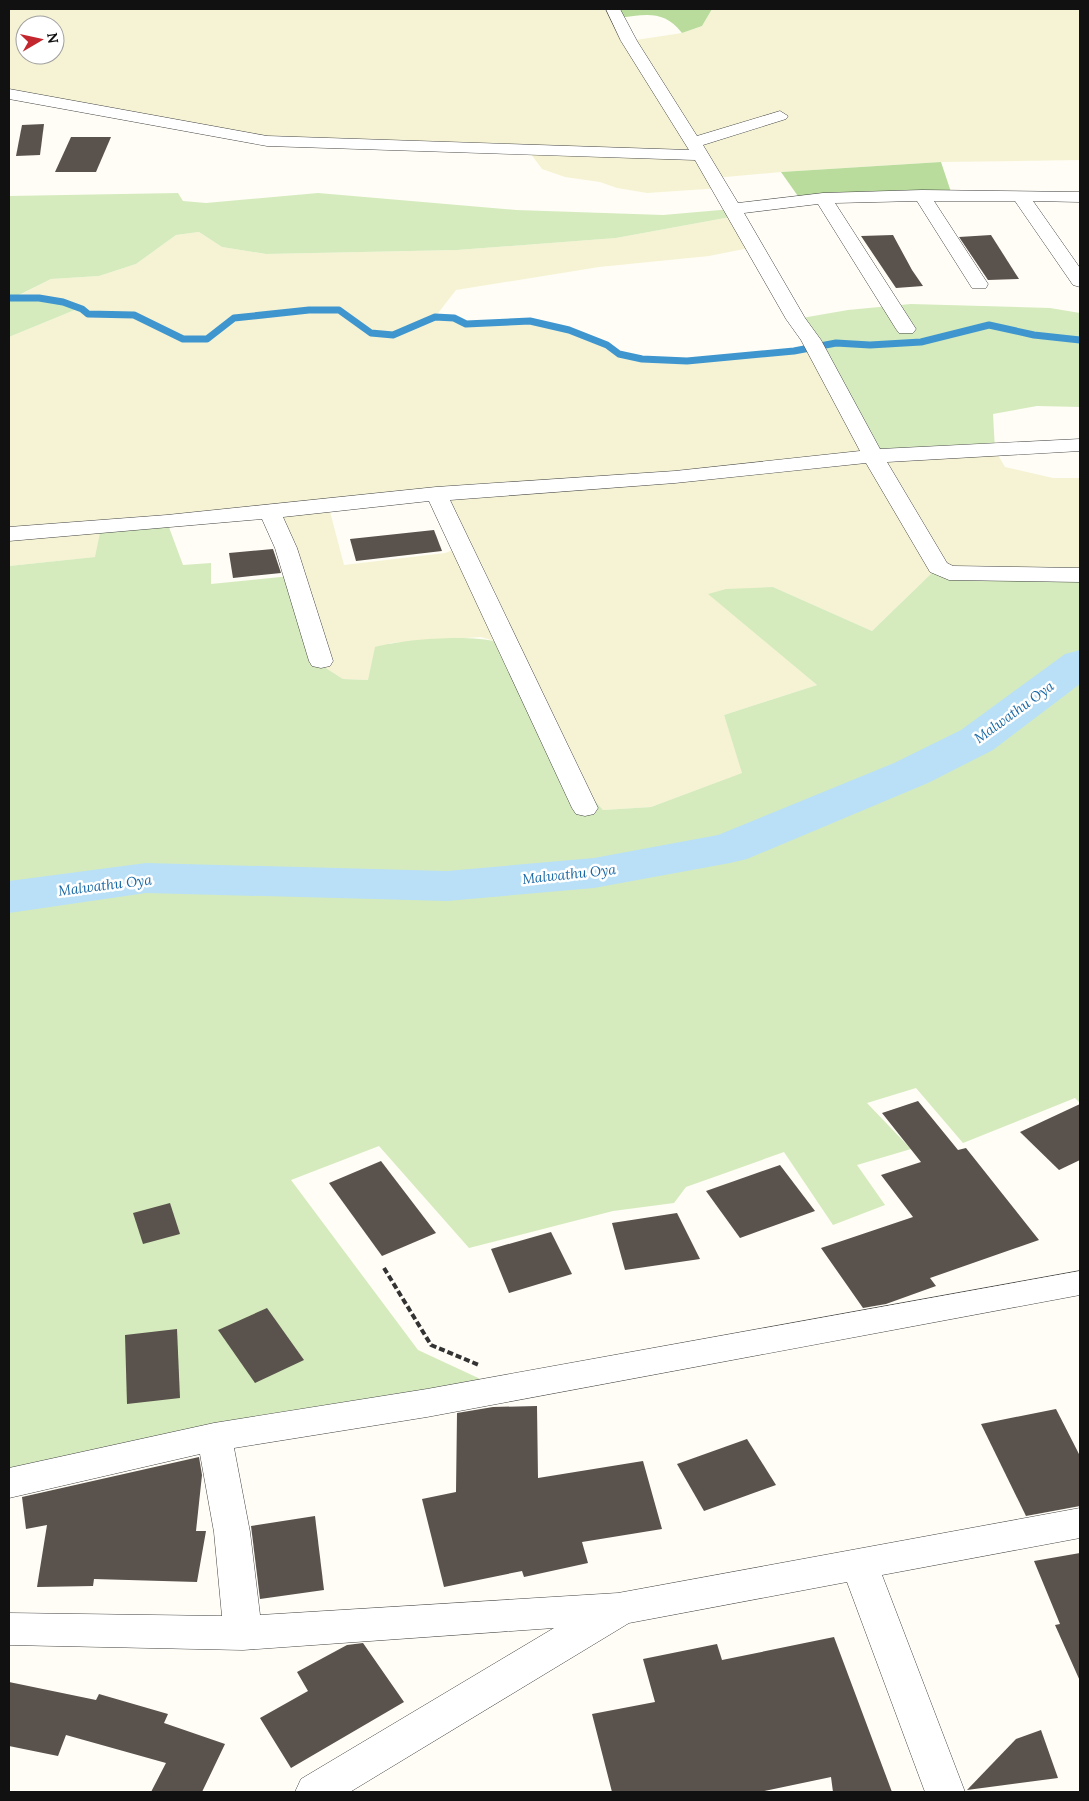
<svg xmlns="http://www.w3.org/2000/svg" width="1089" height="1801" font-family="Lora,serif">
<rect width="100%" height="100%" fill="#fffdf5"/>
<g fill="#f6f3d4" fill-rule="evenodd">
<path d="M9 9H613L629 41 682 33 702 26 712 9H1080V160L941 162 781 172 714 178 721 188 647 193 617 188 600 182 565 177 542 169 528 150 372 146 213 131 9 94ZM25 25H55V55H25Z"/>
<path d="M736 216 754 247 709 256 599 267 456 290 435 317 454 318 466 324 530 321 569 330 607 345 619 354 642 359 687 361 742 357 794 351 814 346 995 450 1005 467 1053 478H1080V575L970 574 938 567 872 631 773 587 766 641 817 685 724 715 743 773 651 807 603 810 576 780 498 642 481 637 390 643 368 680 343 679 318 663 269 510 167 522 96 557 9 566V337L82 307 43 299 14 298 51 279 99 276 136 264 176 235 199 232 222 247 266 254 457 250 616 238ZM435 494 456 549 445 553 344 565 328 504Z"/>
</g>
<g fill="#d5ebbd">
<path d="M178 193 183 201 206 203 318 193 516 210 663 215 732 209 736 216 616 238 457 250 266 254 222 247 199 232 176 235 136 264 99 276 51 279 15 297 43 299 82 307 9 337V196Z"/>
<path d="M911 304 1050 308 1080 313V407L1037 406 993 414 995 450 873 456 796 319 848 310Z"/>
<path d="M167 522 183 565 211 563V584L290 576 318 663 343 679 368 680 375 647C404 639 469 634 498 642L576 780 603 810 651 807 742 773 724 715 817 685 708 594 726 589 773 587 872 631 938 567 970 574 1080 575V1103L1075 1098 963 1143 916 1088 867 1103 911 1149 857 1165 885 1205 833 1225 784 1152 686 1187 674 1203 613 1211 469 1248 379 1146 291 1180 418 1350 489 1383 9 1472V566L95 557 101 528Z"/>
</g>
<g fill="#b9dc9c">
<path d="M613 9H712L702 26 682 33C663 9 645 15 618 18Z"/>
<path d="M941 162 952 195 800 199 781 172Z"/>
</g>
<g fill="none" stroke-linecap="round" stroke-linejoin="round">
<path stroke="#3f96cf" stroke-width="7" d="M9 298H39L63 302 82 309 88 314 134 315 183 339H207L234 318 309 310H339L371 333 393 335 435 317 454 318 466 324 530 321 569 330 607 345 619 354 642 359 687 361 794 351 836 343 870 345 921 342 989 325 1034 335 1080 340"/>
<path fill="#b9e0f7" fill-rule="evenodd" d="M1080 650V684L993 750 928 783 747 859 730 863 594 888 447 901 146 893 9 913V881L146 863 447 871 594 858 718 835 894 763 961 730 1065 654Z"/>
</g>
<g fill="#5a524d">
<path d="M44 124 40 155 16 156 22 125Z"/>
<path d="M71 137H111L96 172H55Z"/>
<path d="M893 235 912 270 923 286 896 288 861 236Z"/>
<path d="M991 235 1019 279 988 280 959 237Z"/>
<path d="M434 530 442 551 356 561 350 539Z"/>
<path d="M273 549 281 573 233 578 229 553Z"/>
<path d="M918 1101 958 1150 966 1148 1039 1240 930 1278 936 1286 886 1304 863 1308 821 1248 913 1217 881 1175 921 1162 882 1113Z"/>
<path d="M1080 1104V1160L1059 1170 1020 1132Z"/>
<path d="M381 1161 436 1233 382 1256 329 1183Z"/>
<path d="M780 1165 815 1211 740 1238 706 1191Z"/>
<path d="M170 1203 180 1234 143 1244 133 1213Z"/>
<path d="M677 1213 700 1259 625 1270 612 1223Z"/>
<path d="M551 1232 572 1274 509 1293 491 1249Z"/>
<path d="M267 1308 304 1360 255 1383 218 1330Z"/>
<path d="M177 1329 180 1398 127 1404 125 1335Z"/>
<path d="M537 1406 538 1478 643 1461 662 1529 582 1542 588 1563 524 1577 522 1571 444 1587 422 1499 456 1492 457 1413 493 1407Z"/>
<path d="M1056 1409 1080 1456V1506L1026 1516 981 1424Z"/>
<path d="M747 1439 776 1485 704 1511 677 1464Z"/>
<path d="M199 1457 202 1475 196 1531H206L197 1582 94 1579 93 1586 37 1587 47 1525 26 1529 22 1497Z"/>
<path d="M315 1516 324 1590 260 1599 251 1526Z"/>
<path d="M1080 1553V1681L1055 1625 1060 1624 1034 1561Z"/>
<path d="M834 1637 892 1792H833L831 1777 760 1792H612L592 1714 655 1702 643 1659 717 1644 722 1660Z"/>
<path d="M363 1643 404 1702 291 1768 260 1718 308 1691 297 1672 347 1645Z"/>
<path d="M9 1682 96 1700 99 1694 168 1714 164 1723 225 1744 202 1792H151L166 1763 66 1735 58 1756 9 1746Z"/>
<path d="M1041 1730 1058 1778 967 1790 1016 1739Z"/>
</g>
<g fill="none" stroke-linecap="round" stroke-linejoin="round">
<defs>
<g id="minor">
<path d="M606 9H620L637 41 697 136 780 111 788 116 786 119 703 145 738 203 823 193 922 190 1080 192V202L1033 201 1080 268V287L1073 285 1015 201H934L988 284 986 288H972L917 201 835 203 916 329 913 333H899L896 329 818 204 744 213 805 318 821 340 880 449 1080 439V451L887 462 947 563 953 566 1080 568V582L949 580 930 572 866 463 675 483 450 500 598 808 594 814 585 816 576 814 572 808 429 501 283 517 297 548 333 661 330 666 321 668 312 666 309 661 275 548 262 519 9 541V527L167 515 436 487 675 471 860 451 801 340 786 319 695 160 267 146 9 99V89L267 136 689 150 621 41Z"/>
<path d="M1080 1271V1295L427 1417 234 1448 250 1532 260 1615 618 1593 1080 1508V1538L882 1575 965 1792H925L847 1582 629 1623 350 1792H295L301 1779 554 1628 243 1650 9 1645V1613L222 1616 214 1532 200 1454 9 1498V1468L214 1423 427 1389Z"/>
</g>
</defs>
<use href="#minor" stroke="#444" stroke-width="1"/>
<path stroke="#333" stroke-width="4" stroke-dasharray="6 3" stroke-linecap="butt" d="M384 1268 431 1345 479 1365"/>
<use href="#minor" fill="#fff" fill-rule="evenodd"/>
</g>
<g text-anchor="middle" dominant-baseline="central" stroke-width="5" stroke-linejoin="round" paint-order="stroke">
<g font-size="14" font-style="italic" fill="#1768a6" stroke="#fff">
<text transform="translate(1014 712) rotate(-36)">Malwathu Oya</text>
<text transform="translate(569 874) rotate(-6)">Malwathu Oya</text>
<text transform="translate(105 885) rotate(-7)">Malwathu Oya</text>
</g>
</g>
<rect width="1089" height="1801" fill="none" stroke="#111111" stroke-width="20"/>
<g transform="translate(40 40) rotate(81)"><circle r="24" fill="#ffffff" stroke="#a0a0a0"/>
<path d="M0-4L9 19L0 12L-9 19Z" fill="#c4262e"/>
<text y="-8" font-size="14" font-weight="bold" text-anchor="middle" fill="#111111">N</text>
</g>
</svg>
